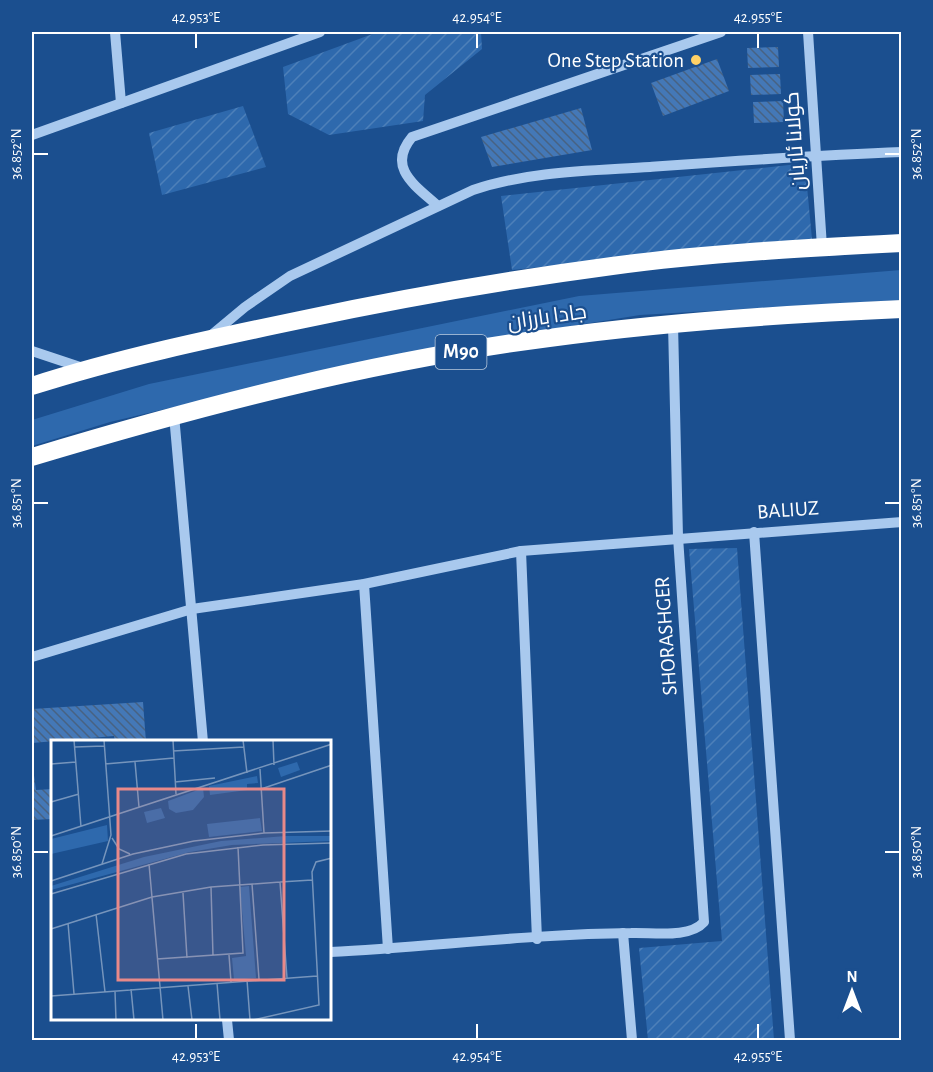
<svg xmlns="http://www.w3.org/2000/svg" width="933" height="1072" font-family="'Alegreya Sans',Cairo,sans-serif">
<defs>
<pattern id="garden-furrows" width="10" height="10" patternUnits="userSpaceOnUse" patternTransform="scale(1.5)"><rect width="10" height="10" fill="#2e69ad"/><path d="M-1 1l2-2M0 10L10 0M9 11l2-2" fill="none" stroke="#4d80b9"/></pattern>
<pattern id="building-back-hatch" width="6" height="6" patternUnits="userSpaceOnUse" patternTransform="scale(1.5)"><rect width="6" height="6" fill="#4478b7"/><path d="M-1 5l2 2M0 0l6 6M5-1l2 2" fill="none" stroke="#486282"/></pattern>
</defs>
<rect width="100%" height="100%" fill="#1b4f8f"/>
<path fill="#2e69ad" d="M901 270V300L640 315 404 353 110 422 32 446V420L149 384 579 296Z"/>
<g fill="url(#garden-furrows)">
<path d="M378 32H481L482 49 425 95 423 121 329 135 288 114 283 67Z"/>
<path d="M243 106 266 167 162 195 149 133Z"/>
<path d="M798 164 806 176 812 239 512 270 501 196Z"/>
<path d="M737 548 774 1040H648L639 948 722 941 689 549Z"/>
</g>
<g fill="url(#building-back-hatch)">
<path d="M778 47 779 67 748 68 747 48Z"/>
<path d="M717 59 729 91 663 116 651 83Z"/>
<path d="M780 74 781 94 751 95 750 75Z"/>
<path d="M783 101 784 122 754 123 753 102Z"/>
<path d="M581 108 592 150 492 167 481 137Z"/>
<path d="M143 702 146 742H115L114 736 32 743V709Z"/>
<path d="M32 761 36 790 52 789V819L32 820Z"/>
</g>
<g fill="none" stroke-linecap="round" stroke-linejoin="round">
<g stroke="#a9c9ee" stroke-width="10">
<path d="M115 32 121 103"/>
<path d="M808 32 822 247"/>
<path d="M32 135 320 32"/>
<path d="M438 206C416 186 386 168 412 137L721 32"/>
<path d="M209 337 245 307 290 276 473 190C530 171 590 171 650 167 734 161 817 155 902 152"/>
<path d="M32 351 83 368"/>
<path d="M174 415 203 742"/>
<path d="M754 532 790 1040"/>
<path d="M521 551 537 939"/>
<path d="M364 584 388 949"/>
<path d="M32 657 192 609 364 584 521 551 902 522"/>
<path d="M623 933 632 1040"/>
<path d="M330 952C430 947 530 934 631 933 652 932 689 939 704 922L678 537 673 324"/>
<path d="M227 1020 229 1040"/>
</g>
<g stroke="#fff" stroke-width="18">
<path d="M32 386C119 358 209 339 300 320 403 298 507 280 612 266 708 253 805 248 902 243"/>
<path d="M32 457C201 406 373 361 549 338 666 322 784 314 902 309"/>
</g>
</g>
<path fill="none" stroke="#fff" stroke-width="2" d="M196 33V48M477 33V48M758 33V48M33 154H48M885 154H900M33 503H48M885 503H900M33 852H48M885 852H900M196 1024V1039M477 1024V1039M758 1024V1039"/>
<circle fill="#ffd166" stroke="#1b4f8f" stroke-width="2" cx="696" cy="60" r="6"/>
<g text-anchor="middle" dominant-baseline="central" stroke-width="4.5" stroke-linejoin="round" paint-order="stroke">
<rect fill="#1b4f8f" stroke="#bbcadd" stroke-width="1.5" x="435.5" y="335" width="51" height="34" rx="4.5"/>
<g font-size="20" font-weight="bold" fill="#fff">
<text x="461" y="352">M90</text>
</g>
<g font-size="21" fill="#fff" stroke="#1b4f8f" text-anchor="end">
<text x="684" y="60">One Step Station</text>
</g>
<g font-size="21" fill="#fff" stroke="#1b4f8f">
<text transform="translate(795 141) rotate(-94)">كولانا ئاريان</text>
<text transform="translate(547 317) rotate(-8)">جادا بارزان</text>
<text transform="translate(788 510) rotate(-4)">BALIUZ</text>
<text transform="translate(666 636) rotate(-94)">SHORASHGER</text>
</g>
</g>
<g transform="translate(51 740)">
<rect width="280" height="280" fill="#1b4f8f"/>
<path d="M235 96H280V101L181 105 139 112 0 150V146L93 117 170 101Z" fill="#2e69ad"/>
<path d="M246 22 249 30 230 37 227 28ZM206 36 207 43 196 44V50L159 55 158 46ZM152 48 153 57 142 70 125 73 118 69 117 61ZM110 68 114 78 96 83 93 72ZM209 78 211 91 158 97 156 84ZM56 85 57 101 0 114V99ZM198 146 205 238 183 240 181 218 195 216 189 147Z" fill="#2e69ad"/>
<path fill="none" stroke="#7695bc" stroke-width="1.5" d="M23 0 30 87M122 0 125 54M192 0 196 33M222 0 223 25M24 7 53 6M122 11 193 7M84 22 88 67M0 24 25 22M54 24 123 18M209 29 213 93M124 42 164 38M210 49 281 25M0 62 28 54M0 96 281 4M61 98 68 109 79 114M51 124 60 95 53 0M98 124 112 280M0 141 82 114 143 101 213 93 281 91M229 142 261 140M201 144 208 239M160 147 162 216M132 153 136 218M0 154 135 114 212 105 281 103M45 174 54 252M17 183 23 254M0 189 101 157 160 147 229 142 236 238M178 215 180 242M106 219 192 213 187 107M196 240 199 280M166 243 169 280M137 246 141 280M80 249 83 280M64 251 65 280M0 256 266 236M202 280 268 265 261 132 265 122 281 118"/>
<path fill="#e88989" fill-opacity="0.15" stroke="#e88989" stroke-width="3" d="M67 49H233V240H67Z"/>
<rect width="280" height="280" fill="none" stroke="#fff" stroke-width="3"/>
</g>
<rect width="933" height="1072" fill="none" stroke="#1b4f8f" stroke-width="66"/>
<g transform="translate(852 991)" stroke="#1b4f8f" stroke-width="4.5" paint-order="stroke">
<path d="M0-4.5L10 22L0 15L-10 22Z" fill="#ffffff"/>
<text y="-9" font-size="16" font-weight="bold" text-anchor="middle" fill="#ffffff">N</text>
</g>
<rect x="33" y="33" width="867" height="1006" fill="none" stroke="#fff" stroke-width="2"/>
<g font-size="15" text-anchor="middle" fill="#fff">
<text x="196" y="22">42.953°E</text>
<text x="477" y="22">42.954°E</text>
<text x="758" y="22">42.955°E</text>
<text transform="translate(16 154) rotate(-90)" y="5">36.852°N</text>
<text transform="translate(916 154) rotate(-90)" y="5">36.852°N</text>
<text transform="translate(16 503) rotate(-90)" y="5">36.851°N</text>
<text transform="translate(916 503) rotate(-90)" y="5">36.851°N</text>
<text transform="translate(16 852) rotate(-90)" y="5">36.850°N</text>
<text transform="translate(916 852) rotate(-90)" y="5">36.850°N</text>
<text x="196" y="1061">42.953°E</text>
<text x="477" y="1061">42.954°E</text>
<text x="758" y="1061">42.955°E</text>
</g>
</svg>
